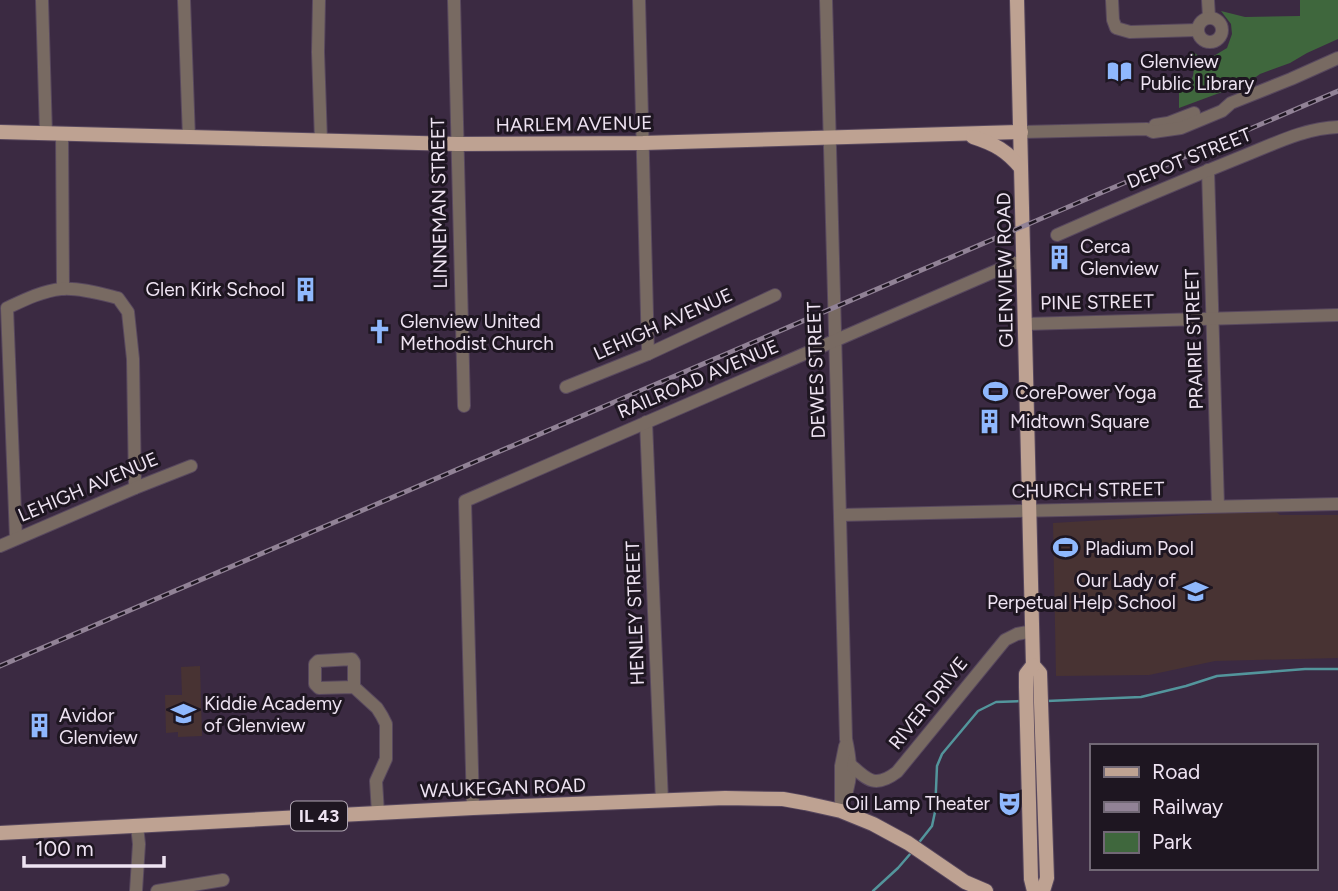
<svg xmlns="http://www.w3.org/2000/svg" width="1338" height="891" font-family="Figtree,sans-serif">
<rect width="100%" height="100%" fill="#3b2a42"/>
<g fill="#483333">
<path d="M1274 510 1280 515H1338V658L1215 661 1149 675 1056 676 1053 523Z"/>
<path d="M200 666 202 736 178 737V732L166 733 165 695H182L181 667Z"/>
</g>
<path fill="#3f673d" d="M1300 0H1338V39L1307 53 1290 63 1260 74 1249 82 1179 108V89C1199 82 1193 68 1192 51L1200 57H1212L1227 48 1232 34 1231 24 1221 11 1245 17 1300 16Z"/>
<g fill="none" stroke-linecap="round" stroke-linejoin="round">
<g stroke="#53959c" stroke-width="2.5">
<path d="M1047 701 1141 697 1186 686 1217 676 1305 669H1338"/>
<path d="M917 845 932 826 935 812 937 766 942 754 978 711 996 702 1023 701"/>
<path d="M873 891 898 868 911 853"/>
</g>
<defs>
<g id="minor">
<path d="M42 0 46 134"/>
<path d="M184 0 189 138"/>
<path d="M319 0 318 52 321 141"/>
<path d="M454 0 464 406"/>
<path d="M639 0 648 354"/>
<path d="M826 0 846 739C853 771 851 781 841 811"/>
<path d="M1112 0 1113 20 1116 28 1130 32 1197 30"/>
<path d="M1208 0 1209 17"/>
<circle cx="1210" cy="30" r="12"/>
<path d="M1155 125 1168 123 1194 113"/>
<path d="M1021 132 1147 129 1153 132 1181 128 1222 111 1231 103 1291 79 1338 58"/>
<path d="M62 134 63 289"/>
<path d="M1208 170 1218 506"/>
<path d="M1057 235C1118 208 1179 182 1241 157 1272 145 1304 128 1338 127"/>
<path d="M1025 324 1338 315"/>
<path d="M566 387 648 354 775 295"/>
<path d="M646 422 662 801"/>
<path d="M840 515 1338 504"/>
<path d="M16 538 7 308C24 300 42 291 61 289 78 287 102 294 118 298L128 312 133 359 135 488"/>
<path d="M0 546 135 488 191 466"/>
<path d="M354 687 319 688 315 684V664L318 661 352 659 354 662V687L377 708 382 716 386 724V759L376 781 378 813"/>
<path d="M851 765C868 781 876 788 897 772L1005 640 1017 634 1033 631"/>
<path d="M841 801V766L845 746"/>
<path d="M473 808 465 501 1014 263H1024"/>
<path d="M136 891 139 844 137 826"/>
<path d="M157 891 223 880"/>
</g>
<g id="major">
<path d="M1017 0 1033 665 1040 673 1047 878 1043 891"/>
<path d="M0 132 457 144 643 143 1021 132"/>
<path d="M973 137C995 144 1007 151 1021 168"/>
<path d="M1033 665 1026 674V687L1031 879 1034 891"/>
<path d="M0 833 473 808 725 798 783 799 805 803 841 811 873 824 908 843 965 882 986 891"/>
</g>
</defs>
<use href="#minor" stroke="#58485e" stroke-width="14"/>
<use href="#major" stroke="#58485e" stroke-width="16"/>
<use href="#minor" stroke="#786a62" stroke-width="12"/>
<use href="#major" stroke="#bea292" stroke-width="14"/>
<defs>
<path id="rail" d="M0 666 1338 91"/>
</defs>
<use href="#rail" stroke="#918296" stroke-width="5"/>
<use href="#rail" stroke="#1e1621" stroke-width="2.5" stroke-dasharray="8" stroke-linecap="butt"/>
</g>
<defs>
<symbol id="library-bare" viewBox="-9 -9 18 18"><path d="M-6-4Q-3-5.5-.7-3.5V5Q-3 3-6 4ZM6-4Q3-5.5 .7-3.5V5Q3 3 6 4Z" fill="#8fb8fd" stroke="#1e1621" stroke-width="2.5" paint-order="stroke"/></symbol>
<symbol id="building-bare" viewBox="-9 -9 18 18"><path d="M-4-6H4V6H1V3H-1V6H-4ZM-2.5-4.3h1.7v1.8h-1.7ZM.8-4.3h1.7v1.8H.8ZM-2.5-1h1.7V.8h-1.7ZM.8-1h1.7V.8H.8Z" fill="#8fb8fd" stroke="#1e1621" stroke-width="2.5" paint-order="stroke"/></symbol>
<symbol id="church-bare" viewBox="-9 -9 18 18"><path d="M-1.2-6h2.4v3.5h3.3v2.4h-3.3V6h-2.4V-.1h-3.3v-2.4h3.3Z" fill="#8fb8fd" stroke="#1e1621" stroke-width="2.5" paint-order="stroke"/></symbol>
<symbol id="stadium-bare" viewBox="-9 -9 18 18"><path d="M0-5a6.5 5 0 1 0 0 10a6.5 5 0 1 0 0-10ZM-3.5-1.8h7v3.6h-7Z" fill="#8fb8fd" stroke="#1e1621" stroke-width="2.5" paint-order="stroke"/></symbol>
<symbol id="school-bare" viewBox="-9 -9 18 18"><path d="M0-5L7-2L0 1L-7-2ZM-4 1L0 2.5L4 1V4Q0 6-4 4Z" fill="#8fb8fd" stroke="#1e1621" stroke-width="2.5" paint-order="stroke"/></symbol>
<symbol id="theatre-bare" viewBox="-9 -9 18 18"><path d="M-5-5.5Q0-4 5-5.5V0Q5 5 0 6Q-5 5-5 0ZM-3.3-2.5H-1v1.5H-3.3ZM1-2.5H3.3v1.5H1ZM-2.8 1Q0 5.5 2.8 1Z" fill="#8fb8fd" stroke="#1e1621" stroke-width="2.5" paint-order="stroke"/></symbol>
</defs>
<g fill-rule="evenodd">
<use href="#library-bare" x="1102" y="54" width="35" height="35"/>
<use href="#building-bare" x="1042" y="240" width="35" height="35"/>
<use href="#building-bare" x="288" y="272" width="35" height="35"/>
<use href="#church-bare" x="362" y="314" width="35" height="35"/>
<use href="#stadium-bare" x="978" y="374" width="35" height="35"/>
<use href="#building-bare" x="972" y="404" width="35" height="35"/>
<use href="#stadium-bare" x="1048" y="530" width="35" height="35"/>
<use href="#school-bare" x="1178" y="574" width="35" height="35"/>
<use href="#school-bare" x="166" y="696" width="35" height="35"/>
<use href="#building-bare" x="22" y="708" width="35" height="35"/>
<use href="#theatre-bare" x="992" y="786" width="35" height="35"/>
</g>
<g text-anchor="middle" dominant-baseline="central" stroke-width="6" stroke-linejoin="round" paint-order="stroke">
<rect fill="#1e1621" stroke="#b0a6b3" stroke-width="2" x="291" y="801.5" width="56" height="29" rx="5"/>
<g font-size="18" font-weight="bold" fill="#eee3f2">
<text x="319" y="816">IL 43</text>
</g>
<g font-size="19" fill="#eee3f2" stroke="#1e1621" text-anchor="start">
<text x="1140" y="61">Glenview<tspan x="1140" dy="22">Public Library</tspan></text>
<text x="1080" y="246">Cerca<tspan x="1080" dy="22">Glenview</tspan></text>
<text x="285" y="289" text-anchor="end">Glen Kirk School</text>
<text x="400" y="321">Glenview United<tspan x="400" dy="22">Methodist Church</tspan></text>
<text x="1015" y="392">CorePower Yoga</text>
<text x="1010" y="421">Midtown Square</text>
<text x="1085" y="548">Pladium Pool</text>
<text x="1176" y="580" text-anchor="end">Our Lady of<tspan x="1176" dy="22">Perpetual Help School</tspan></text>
<text x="204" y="703">Kiddie Academy<tspan x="204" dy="22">of Glenview</tspan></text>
<text x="59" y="715">Avidor<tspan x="59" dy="22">Glenview</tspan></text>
<text x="990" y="803" text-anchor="end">Oil Lamp Theater</text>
</g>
<g font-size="19" fill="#eee3f2" stroke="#1e1621">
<text transform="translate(574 124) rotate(-1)">HARLEM AVENUE</text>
<text transform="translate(1189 158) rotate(-22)">DEPOT STREET</text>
<text transform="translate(439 203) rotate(-91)">LINNEMAN STREET</text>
<text transform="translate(1005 270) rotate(-91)">GLENVIEW ROAD</text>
<text transform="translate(1097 302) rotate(-1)">PINE STREET</text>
<text transform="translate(663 324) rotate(-24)">LEHIGH AVENUE</text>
<text transform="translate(1194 339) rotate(-92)">PRAIRIE STREET</text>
<text transform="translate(816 370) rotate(-92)">DEWES STREET</text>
<text transform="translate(698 379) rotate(-23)">RAILROAD AVENUE</text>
<text transform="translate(88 487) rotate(-23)">LEHIGH AVENUE</text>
<text transform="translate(1088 490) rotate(-1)">CHURCH STREET</text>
<text transform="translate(635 613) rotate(-92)">HENLEY STREET</text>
<text transform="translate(928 703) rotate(-51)">RIVER DRIVE</text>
<text transform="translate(503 788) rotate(-2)">WAUKEGAN ROAD</text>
</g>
</g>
<rect x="1090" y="744" width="228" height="126" fill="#1e1621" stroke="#716875" stroke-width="2"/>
<rect x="1104" y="767" width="35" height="10" fill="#bea292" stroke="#716875" stroke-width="2"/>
<text x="1152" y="779" font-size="21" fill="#eee3f2">Road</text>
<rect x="1104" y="802" width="35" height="10" fill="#918296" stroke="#716875" stroke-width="2"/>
<text x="1152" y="814" font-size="21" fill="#eee3f2">Railway</text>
<rect x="1104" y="832" width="35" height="21" fill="#3f673d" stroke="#716875" stroke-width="2"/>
<text x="1152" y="849" font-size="21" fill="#eee3f2">Park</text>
<path d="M24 856v10h140v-10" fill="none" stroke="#eee3f2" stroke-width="3.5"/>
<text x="35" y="856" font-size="21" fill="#eee3f2" stroke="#1e1621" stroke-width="5" paint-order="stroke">100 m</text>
</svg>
